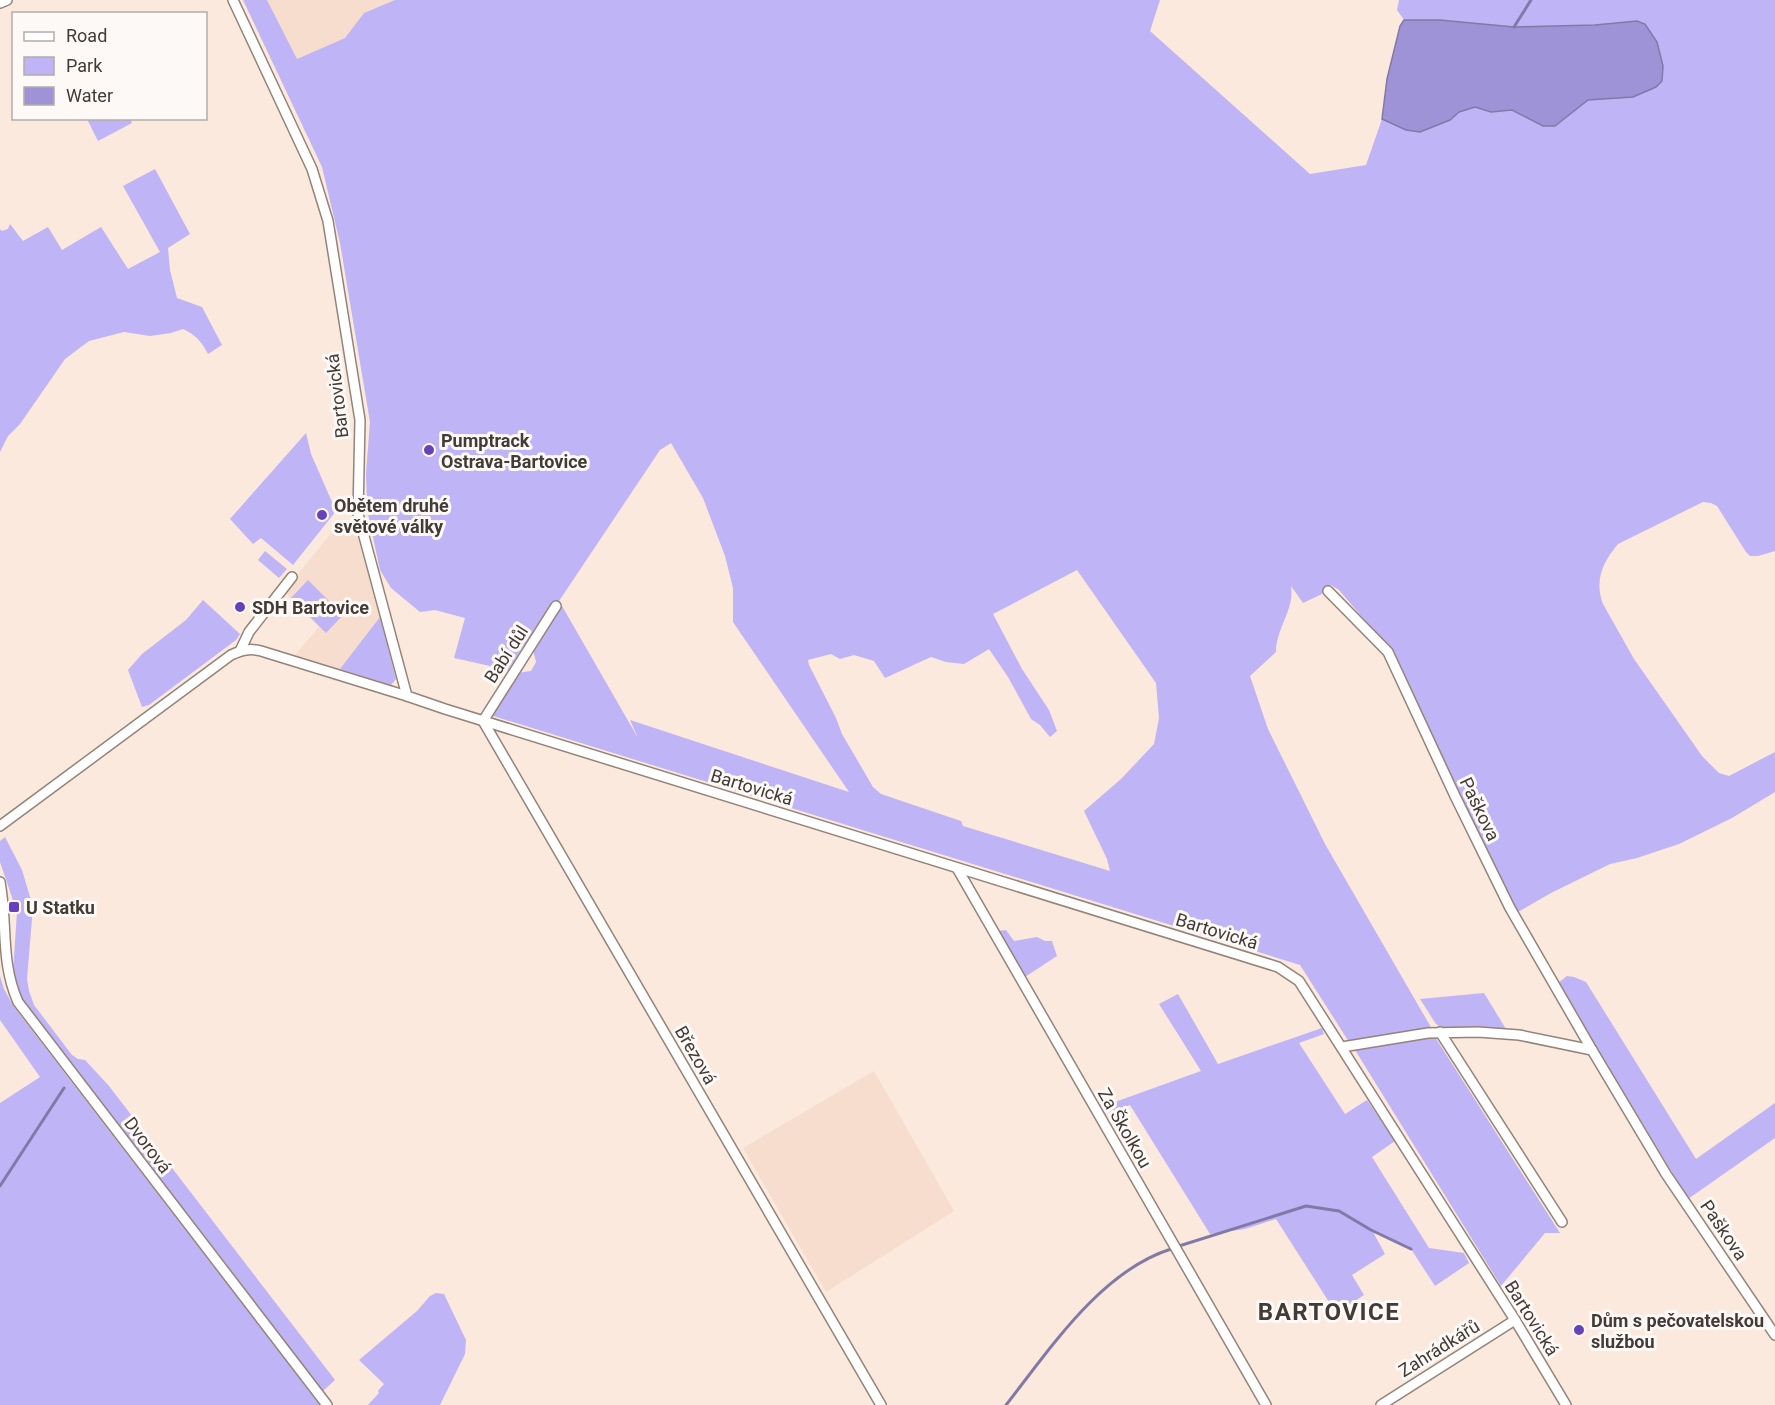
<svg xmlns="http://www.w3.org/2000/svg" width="1775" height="1405" font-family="Roboto,sans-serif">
<rect width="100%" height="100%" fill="#fbe9dd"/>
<g fill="#f6ddcd">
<path d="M267 0H395L364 13 345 38 297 59Z"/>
<path d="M334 530 356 531 380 617 340 669 295 655 319 627 284 591Z"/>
<path d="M874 1071 954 1211 826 1292 743 1148Z"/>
</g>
<g fill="#bfb4f5" fill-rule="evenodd">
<path d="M243 0H267L297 59 345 38 364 13 395 0H1160L1150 31 1310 174 1366 165 1382 119 1406 130 1450 120 1459 112 1475 107 1491 112 1512 110 1555 126 1588 100 1637 21 1595 25 1514 27 1440 20H1404L1397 10 1399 0H1775V551L1758 556H1750L1746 552 1717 506 1711 503 1703 502 1618 544C1603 562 1594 580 1603 604L1634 659 1702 756 1719 773 1729 776 1775 752V792L1732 818 1679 844 1637 858 1610 864 1551 893 1518 912 1468 814 1392 652 1339 590 1331 585 1322 594 1303 603 1291 586C1295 609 1276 628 1276 652L1250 676 1268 729 1325 844 1432 1029 1349 1042 1300 965 490 715 517 673 531 671 536 662 533 650 562 606 638 738 630 720 849 792 733 622V588L725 556 703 498 671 443 660 450 557 604 552 602 508 670 454 658 465 618 435 610 420 612 391 588 380 570 367 509 366 473 370 422 340 243 322 167ZM1077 570 1156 683 1159 718 1154 744 1121 779 1084 811 1107 859 1110 871 963 826 961 821 881 794 873 787 842 734 836 718 809 665 808 660 831 654 840 659 854 655 874 661 885 678 931 657 946 662 964 664 989 649 1008 677 1031 719 1040 725 1050 737 1057 731 1049 710 1022 669 993 614Z"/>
<path d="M87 119H130L132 123 98 141Z"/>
<path d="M155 169 190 234 168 248 170 270 177 298 202 307 222 345 208 354C202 342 196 335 183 329L171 333 150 336 124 332 89 341 65 359 20 424 8 436 0 452V229L2 231 8 229 10 224 23 241 48 227 62 250 101 227 128 269 160 252 123 186Z"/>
<path d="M306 433 311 454 336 511 293 565 261 538 253 544 230 519Z"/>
<path d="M265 551 287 569 279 578 258 560Z"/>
<path d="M308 580 343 615 326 633 291 598Z"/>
<path d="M203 600 240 634 236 640 149 705 142 707 128 670 142 654 186 620Z"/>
<path d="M380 617 396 679 391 685 340 669Z"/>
<path d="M5 837 22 870 33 907 27 979 29 991 34 1005 72 1055 78 1059 85 1060 109 1086 335 1380 322 1392 224 1261 27 1009 19 993 13 972 17 912 0 862V841Z"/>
<path d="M1006 930 1014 941 1037 937 1045 941H1052L1057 956 1025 977 997 931Z"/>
<path d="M0 976 4 989 14 1007 320 1405H0V1103L40 1077 0 1020Z"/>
<path d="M1567 976 1574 977 1586 982 1696 1159 1775 1103V1138L1688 1199 1558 983Z"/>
<path d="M1484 993 1506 1029H1444L1436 1024 1420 999Z"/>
<path d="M1178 994 1218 1064 1322 1028 1324 1034 1299 1043 1345 1114 1367 1100 1395 1141 1372 1157 1429 1248 1464 1253 1469 1263 1435 1286 1411 1249 1372 1230 1385 1254 1352 1275 1364 1295 1336 1313 1276 1219 1245 1229 1210 1234 1130 1105 1103 1114 1098 1105 1115 1102 1201 1071 1159 1004Z"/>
<path d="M1435 1037 1560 1233H1545L1501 1286 1355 1050Z"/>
<path d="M436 1293 444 1294 466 1340 465 1354 440 1405H368L379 1393 378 1391 384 1384 359 1360 417 1311 430 1296Z"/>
</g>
<path fill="#9f93d7" stroke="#8379a7" stroke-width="1.5" d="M1404 20H1440L1514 27 1595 25 1637 21 1645 24 1657 42 1663 66 1662 81 1656 87 1633 97 1588 100 1555 126H1543L1512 110 1491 112 1475 107 1459 112 1450 120 1420 132 1406 130 1382 119 1387 79 1400 26Z"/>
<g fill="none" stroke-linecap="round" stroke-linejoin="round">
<g stroke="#8379a7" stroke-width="3">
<path d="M1514 27 1531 0"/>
<path d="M0 1186 64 1088"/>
<path d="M1179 1246 1306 1206 1339 1211 1371 1230 1411 1249"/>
<path d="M1006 1405C1050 1349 1101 1271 1171 1249"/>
</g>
<defs>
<g id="minor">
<path d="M233 0 312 169 328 221 360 420 358 514 407 696 445 709 1278 967 1299 981 1515 1320 1566 1405"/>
<path d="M0 3 7 0"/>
<path d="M1328 591 1388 652 1455 796 1510 908 1592 1050 1666 1174 1775 1335"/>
<path d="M556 606 483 721 881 1405"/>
<path d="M240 651 249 632 292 577"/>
<path d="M0 826 231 655C242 650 250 648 261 651L407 696"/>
<path d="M957 868 1266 1405"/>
<path d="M0 882C8 925 0 961 18 1002L327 1405"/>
<path d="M1440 1032 1562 1222"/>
<path d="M1342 1047 1428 1033 1478 1032 1519 1035 1592 1050"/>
<path d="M1381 1405 1515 1320"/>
</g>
</defs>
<use href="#minor" stroke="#948379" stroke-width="12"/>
<use href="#minor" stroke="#fff" stroke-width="9"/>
</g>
<g fill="#6542ba" stroke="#fdf9f7" stroke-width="2">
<circle cx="429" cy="450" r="6"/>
<circle cx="322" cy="515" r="6"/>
<circle cx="240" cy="607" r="6"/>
<rect x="8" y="901" width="12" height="12" rx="3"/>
<circle cx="1579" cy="1330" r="6"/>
</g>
<g text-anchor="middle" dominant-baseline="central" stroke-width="6" stroke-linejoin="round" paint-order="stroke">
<g font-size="18" fill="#423b36" stroke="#fdf9f7">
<text transform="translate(337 396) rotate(-97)">Bartovická</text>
<text transform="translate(506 654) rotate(-57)">Babí důl</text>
<text transform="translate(752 787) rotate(17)">Bartovická</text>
<text transform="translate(1480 809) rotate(64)">Paškova</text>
<text transform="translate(1217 931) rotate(17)">Bartovická</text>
<text transform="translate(696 1055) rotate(60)">Březová</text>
<text transform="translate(1125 1128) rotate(60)">Za Školkou</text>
<text transform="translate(148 1145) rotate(53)">Dvorová</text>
<text transform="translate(1724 1230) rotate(56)">Paškova</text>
<text transform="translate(1532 1318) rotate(58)">Bartovická</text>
<text transform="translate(1439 1348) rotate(-32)">Zahrádkářů</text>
</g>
<g font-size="18" font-weight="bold" fill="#423b36" stroke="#fdf9f7" text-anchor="start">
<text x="441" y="440">Pumptrack<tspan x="441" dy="21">Ostrava-Bartovice</tspan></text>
<text x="334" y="505">Obětem druhé<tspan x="334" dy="21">světové války</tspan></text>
<text x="252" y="607">SDH Bartovice</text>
<text x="26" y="907">U Statku</text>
<text x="1591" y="1320">Dům s pečovatelskou<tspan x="1591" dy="21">službou</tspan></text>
</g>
<g font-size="24" font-weight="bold" letter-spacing="1.5" fill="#423b36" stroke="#fdf9f7">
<text x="1329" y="1312">BARTOVICE</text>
</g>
</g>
<rect x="12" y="12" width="195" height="108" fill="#fdf9f7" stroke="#b2adaa" stroke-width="1.5"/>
<rect x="24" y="32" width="30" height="9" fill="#ffffff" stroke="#b2adaa" stroke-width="1.5"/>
<text x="66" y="42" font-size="18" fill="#423b36">Road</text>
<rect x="24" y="57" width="30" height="18" fill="#bfb4f5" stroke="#b2adaa" stroke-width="1.5"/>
<text x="66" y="72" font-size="18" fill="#423b36">Park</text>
<rect x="24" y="87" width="30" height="18" fill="#9f93d7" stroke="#b2adaa" stroke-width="1.5"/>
<text x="66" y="102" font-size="18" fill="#423b36">Water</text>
</svg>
